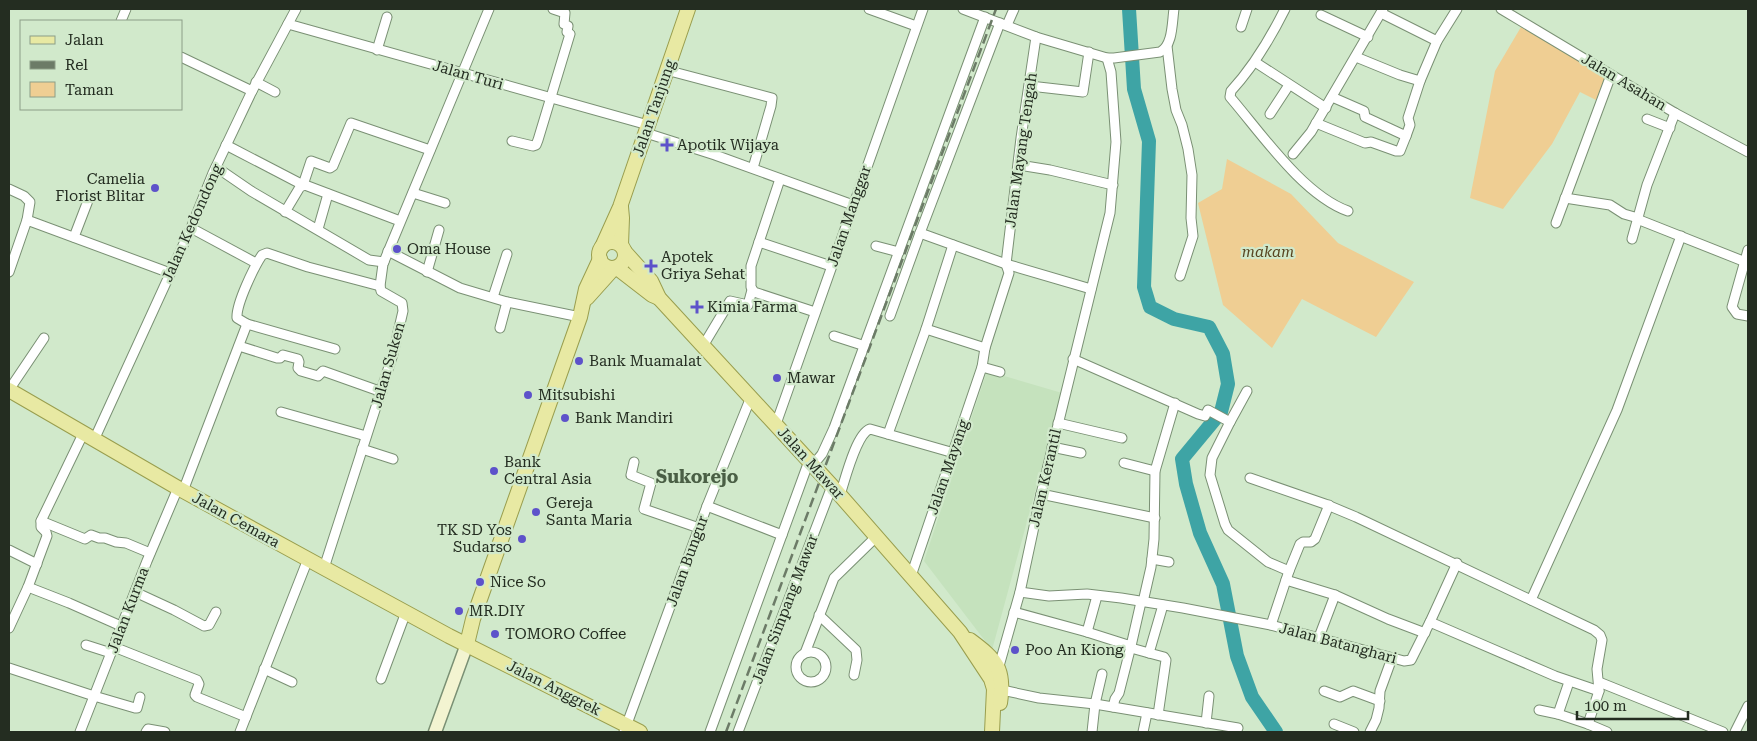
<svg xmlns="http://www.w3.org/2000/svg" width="1757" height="741" font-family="'Roboto Serif',serif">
<rect width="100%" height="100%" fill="#d1e9cb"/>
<path fill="#c5e2bd" d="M987 371 1062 393 992 650 924 561Z"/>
<g fill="#efce93">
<path d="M1521 27 1606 76 1596 100 1580 92 1552 144 1503 209 1470 198 1495 71Z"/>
<path d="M1227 159 1291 194 1338 243 1414 282 1376 337 1302 299 1272 348 1223 305 1198 203 1222 189Z"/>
</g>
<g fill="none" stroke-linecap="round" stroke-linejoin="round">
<path stroke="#3ea4a5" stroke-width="14" d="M1129 9 1134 89 1149 141 1144 287 1150 307 1174 319 1209 327 1223 354 1228 384 1221 412 1182 459 1186 484 1200 533 1223 584 1237 656 1252 697 1276 732"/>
<defs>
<g id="minor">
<path d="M869 9 916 26"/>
<path d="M963 9 1036 37 1107 58H1114L1160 52C1173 46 1172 22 1174 9"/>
<path d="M1285 9C1270 39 1254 66 1231 91L1230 97C1261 133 1303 195 1348 211"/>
<path d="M1501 9 1675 113 1748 152"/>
<path d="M1321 15 1368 37"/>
<path d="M121 21 126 9"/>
<path d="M288 24 648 125"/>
<path d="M1007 25 1014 9"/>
<path d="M1241 27 1247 9"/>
<path d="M1437 41 1457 9"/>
<path d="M1167 46 1172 89 1176 110 1182 125 1188 149 1192 175 1191 218 1193 236 1180 276"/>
<path d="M377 50 387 17"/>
<path d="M181 57 252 91"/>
<path d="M1356 57 1400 75 1420 81"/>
<path d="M1255 62 1326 108"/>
<path d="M666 70 772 98 771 106 753 168"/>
<path d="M256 82 275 92"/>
<path d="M1030 86 1083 92 1089 52"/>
<path d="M1332 97 1364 111 1365 117 1406 136 1410 125 1408 118 1420 81 1437 41 1381 13"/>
<path d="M1270 114 1289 85"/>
<path d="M1647 119 1670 128"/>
<path d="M1316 123 1365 143 1371 142 1396 151H1400L1406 136"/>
<path d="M646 133 715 155 853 205"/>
<path d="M512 141 533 146 536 145 538 140 570 34 567 32 568 26 564 24 565 13 553 9"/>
<path d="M226 145 303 185 311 161 330 168 333 166 351 123 430 150"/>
<path d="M1293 154 1311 132 1383 9"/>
<path d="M1019 165 1050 170 1113 185"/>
<path d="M216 167 251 191 369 260 384 262"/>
<path d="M780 179 751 266V287L754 292 815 312"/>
<path d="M9 189 24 196 30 202 27 220"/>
<path d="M413 193 445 203"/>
<path d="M1565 198 1610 205 1624 214 1638 218"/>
<path d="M285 212 300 187 305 185 400 221"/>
<path d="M1637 219 1748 263"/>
<path d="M1556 223 1611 75"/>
<path d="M191 228 256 263"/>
<path d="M318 229 328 194"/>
<path d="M920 233 1006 264 1091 289"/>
<path d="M74 237 89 198"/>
<path d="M1632 239 1647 185 1675 113"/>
<path d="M759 242 831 266"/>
<path d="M876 246 899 252"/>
<path d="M1748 250 1732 307 1737 314 1748 316"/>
<path d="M388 251 460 288 507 302 580 317"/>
<path d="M9 272 27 220 170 273"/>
<path d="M427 272 439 230"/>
<path d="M493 297 507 254"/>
<path d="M890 316 920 233 1000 23"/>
<path d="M500 328 507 302"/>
<path d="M926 329 985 348"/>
<path d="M834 336 865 346"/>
<path d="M239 346 277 358H280L283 355 298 359 299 362 298 368 301 371 318 376 323 371 382 392"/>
<path d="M703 346 730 301 748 305 752 290"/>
<path d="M335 349 247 324 237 318C236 304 254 267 262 255L267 253 308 267 380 286"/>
<path d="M1073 359 1198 414 1205 416 1208 410 1230 422 1212 458 1210 475 1225 524 1228 530 1268 562 1289 571"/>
<path d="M982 367 1000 372"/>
<path d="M9 390 44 338"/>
<path d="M281 412 366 436"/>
<path d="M1230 422 1247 391"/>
<path d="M1058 423 1122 438"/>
<path d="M776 424 923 9"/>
<path d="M888 434 926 329 953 245"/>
<path d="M94 440 191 228 213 173 252 91 296 9"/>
<path d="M1052 447 1081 453"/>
<path d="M362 449 393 459"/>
<path d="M634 462 631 475 651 483 644 509 699 528"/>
<path d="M1124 463 1155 471"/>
<path d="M813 465 822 454 834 428 985 17"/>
<path d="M183 491 247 324"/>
<path d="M1041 494 1155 518"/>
<path d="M840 495C845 480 856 434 870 429L954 453"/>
<path d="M707 506 782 535"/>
<path d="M41 521 85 539 91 535 99 538H105L116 542 126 543 150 553"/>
<path d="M9 550 37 564"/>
<path d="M1152 559 1169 562"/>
<path d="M324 568 393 354 403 311 402 303 381 291 380 286 383 264 489 9"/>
<path d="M911 576 982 367 985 348 1009 273 1006 264 1021 138 1036 37"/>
<path d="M1286 580 1335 595 1388 619 1425 633"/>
<path d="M28 587 69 603 121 626"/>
<path d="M135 592 174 610 204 626 209 625 216 612"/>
<path d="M1020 592 1049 596 1087 594 1121 598 1183 608 1271 625 1404 661 1411 660 1430 622 1555 676 1599 691 1597 669 1602 640 1600 635 1594 630 1356 517 1325 504 1250 478"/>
<path d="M1531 600 1617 410 1681 236"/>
<path d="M1143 602 1151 567 1154 539 1155 471 1175 403"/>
<path d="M1014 612 1087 632 1097 596"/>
<path d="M819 615 856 650 857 660 854 675"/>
<path d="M1430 622 1457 563"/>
<path d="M1271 625 1289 571 1300 544 1303 542H1311L1315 539 1329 505"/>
<path d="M9 628 28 587 47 536 46 532 41 527V521L83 434"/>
<path d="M1087 632 1131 646 1141 602"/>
<path d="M1319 637 1335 595"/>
<path d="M86 645 111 653"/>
<path d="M114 647 197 680 199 684 195 695 197 697 246 717"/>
<path d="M1131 648 1149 653"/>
<circle cx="811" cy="667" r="15"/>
<path d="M805 653 834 578 876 537"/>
<path d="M999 666 1020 592 1041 494 1110 213 1116 142 1111 72 1107 58"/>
<path d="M9 668 94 696 135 708H137L140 697"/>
<path d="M264 669 292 682"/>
<path d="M381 679 406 612"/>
<path d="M1599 682 1723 732"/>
<path d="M1002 690 1039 698 1095 704 1238 728"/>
<path d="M1324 691 1340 697 1353 691 1380 701"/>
<path d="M1113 707 1115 699 1119 693 1131 646"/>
<path d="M1539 710 1558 714 1588 724 1599 691"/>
<path d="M1558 714 1569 682"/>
<path d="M1158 715 1166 660 1164 657 1149 653 1163 605"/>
<path d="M1206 723 1209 696"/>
<path d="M1334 724 1354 732"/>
<path d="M1588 724 1607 732"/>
<path d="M80 732 147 561 178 488"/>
<path d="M146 732 148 729 165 732"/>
<path d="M240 732 308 559"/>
<path d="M624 732 707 506 751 397"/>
<path d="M710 732 809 461"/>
<path d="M738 732 832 486"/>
<path d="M1092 732 1095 704 1102 674"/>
<path d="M1143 732 1147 713"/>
<path d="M1370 732 1376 720 1379 708 1380 691 1392 658"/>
<path d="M1735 732 1748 706"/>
</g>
<path id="secondary" d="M435 732 467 644"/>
<g id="primary">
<path d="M621 207 622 218 621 245"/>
<circle cx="612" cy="255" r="13"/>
<path d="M602 247 620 207 688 9"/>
<path d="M625 252 651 281 659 298 832 486 960 632 991 679 994 689 992 732"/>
<path d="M617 268 652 295 659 298"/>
<path d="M587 298 613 269"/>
<path d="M9 390 178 488 324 568 449 636 640 732"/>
<path d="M970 640C997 660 1005 669 1000 703"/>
<path d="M467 644 473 619 580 317 586 289 600 259"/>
</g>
</defs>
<use href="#minor" stroke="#7a9074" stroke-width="11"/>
<use href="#secondary" stroke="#7a9074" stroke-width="15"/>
<use href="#primary" stroke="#999e4e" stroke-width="16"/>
<use href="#minor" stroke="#fff" stroke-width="9"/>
<use href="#secondary" stroke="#f3f4d1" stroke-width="12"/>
<use href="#primary" stroke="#e8e9a3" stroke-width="14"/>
<path stroke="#6c7b67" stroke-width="2.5" stroke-dasharray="10 5" stroke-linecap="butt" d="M726 732 996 9"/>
</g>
<g fill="#5d52ca" stroke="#d1e9cb" stroke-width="2">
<path d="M664.5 137.5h5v5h5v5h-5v5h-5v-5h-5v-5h5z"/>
<circle cx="155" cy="188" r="5"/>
<circle cx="397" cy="249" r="5"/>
<path d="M648.5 258.5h5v5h5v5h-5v5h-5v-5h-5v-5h5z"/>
<path d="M694.5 299.5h5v5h5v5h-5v5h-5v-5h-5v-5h5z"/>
<circle cx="579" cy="361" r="5"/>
<circle cx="777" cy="378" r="5"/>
<circle cx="528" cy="395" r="5"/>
<circle cx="565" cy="418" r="5"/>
<circle cx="494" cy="471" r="5"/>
<circle cx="536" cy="512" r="5"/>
<circle cx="522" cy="539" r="5"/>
<circle cx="480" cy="582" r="5"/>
<circle cx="459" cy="611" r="5"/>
<circle cx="495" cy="634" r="5"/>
<circle cx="1015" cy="650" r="5"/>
</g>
<g text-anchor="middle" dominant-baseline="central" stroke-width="4.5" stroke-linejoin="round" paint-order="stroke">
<g font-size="15" fill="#242d21" stroke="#d1e9cb">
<text transform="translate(468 75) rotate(16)">Jalan Turi</text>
<text transform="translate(1624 82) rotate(31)">Jalan Asahan</text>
<text transform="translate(654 108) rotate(-71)">Jalan Tanjung</text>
<text transform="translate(1021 150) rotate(-82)">Jalan Mayang Tengah</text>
<text transform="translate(849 216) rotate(-71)">Jalan Manggar</text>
<text transform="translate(192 223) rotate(-66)">Jalan Kedondong</text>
<text transform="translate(388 365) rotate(-74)">Jalan Suken</text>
<text transform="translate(811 463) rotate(48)">Jalan Mawar</text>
<text transform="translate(948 467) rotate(-71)">Jalan Mayang</text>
<text transform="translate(1045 478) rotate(-77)">Jalan Kerantil</text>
<text transform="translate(236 520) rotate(29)">Jalan Cemara</text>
<text transform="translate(687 561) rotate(-70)">Jalan Bungur</text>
<text transform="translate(785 609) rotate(-69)">Jalan Simpang Mawar</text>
<text transform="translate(128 610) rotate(-69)">Jalan Kurma</text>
<text transform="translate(1338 643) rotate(15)">Jalan Batanghari</text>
<text transform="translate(554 688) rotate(27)">Jalan Anggrek</text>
</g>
<g font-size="15" fill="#242d21" stroke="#d1e9cb" text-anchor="start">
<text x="677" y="145">Apotik Wijaya</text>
<text x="145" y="179" text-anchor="end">Camelia<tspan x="145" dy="17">Florist Blitar</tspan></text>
<text x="407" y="249">Oma House</text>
<text x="661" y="257">Apotek<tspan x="661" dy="17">Griya Sehat</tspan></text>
<text x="707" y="307">Kimia Farma</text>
<text x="589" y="361">Bank Muamalat</text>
<text x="787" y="378">Mawar</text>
<text x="538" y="395">Mitsubishi</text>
<text x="575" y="418">Bank Mandiri</text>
<text x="504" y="462">Bank<tspan x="504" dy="17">Central Asia</tspan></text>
<text x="546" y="503">Gereja<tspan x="546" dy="17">Santa Maria</tspan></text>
<text x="512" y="530" text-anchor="end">TK SD Yos<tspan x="512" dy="17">Sudarso</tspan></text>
<text x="490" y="582">Nice So</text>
<text x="469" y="611">MR.DIY</text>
<text x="505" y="634">TOMORO Coffee</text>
<text x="1025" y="650">Poo An Kiong</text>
</g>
<g font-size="15" font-style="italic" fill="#584521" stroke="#d1e9cb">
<text x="1268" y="252">makam</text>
</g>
<g font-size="18" font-weight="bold" fill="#4a5f45" stroke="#d1e9cb">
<text x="697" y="476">Sukorejo</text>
</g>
</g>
<rect width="1757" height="741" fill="none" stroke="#242d21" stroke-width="20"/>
<rect x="20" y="20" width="162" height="90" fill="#d1e9cb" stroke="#8c9e87"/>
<rect x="30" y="36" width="25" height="8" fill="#e8e9a3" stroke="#8c9e87"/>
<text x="65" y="45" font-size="15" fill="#242d21">Jalan</text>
<rect x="30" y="61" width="25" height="8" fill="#6c7b67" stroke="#8c9e87"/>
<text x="65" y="70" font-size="15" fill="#242d21">Rel</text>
<rect x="30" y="82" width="25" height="15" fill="#efce93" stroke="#8c9e87"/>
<text x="65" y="95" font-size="15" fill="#242d21">Taman</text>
<path d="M1577 711v8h111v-8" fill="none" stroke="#242d21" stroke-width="2.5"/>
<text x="1584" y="711" font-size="15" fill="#242d21" stroke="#d1e9cb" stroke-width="4" paint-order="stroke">100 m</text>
</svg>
